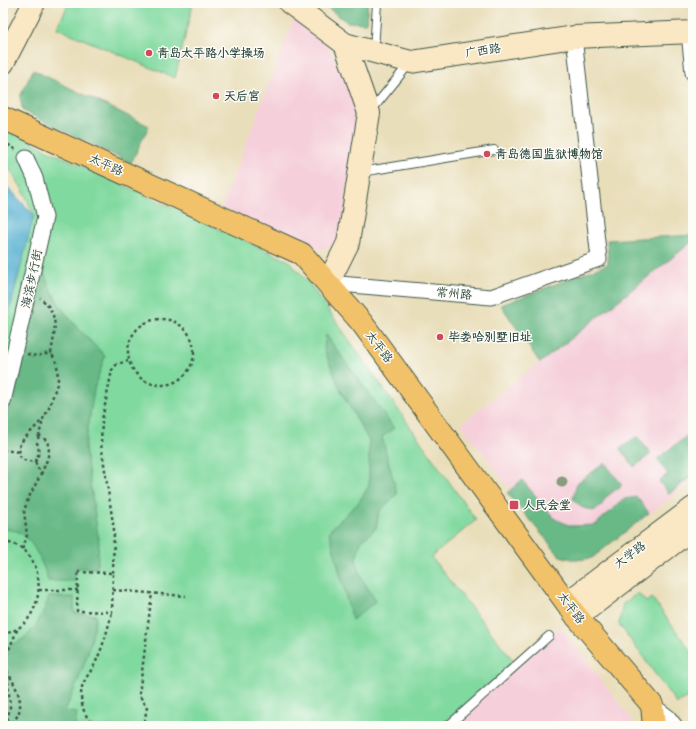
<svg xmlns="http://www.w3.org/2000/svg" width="696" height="729" font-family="Pangolin,'LXGW WenKai TC',sans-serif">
<rect width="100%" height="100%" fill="#fdfcf7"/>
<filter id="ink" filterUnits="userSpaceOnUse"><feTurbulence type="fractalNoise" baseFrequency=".025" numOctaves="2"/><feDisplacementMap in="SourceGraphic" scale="8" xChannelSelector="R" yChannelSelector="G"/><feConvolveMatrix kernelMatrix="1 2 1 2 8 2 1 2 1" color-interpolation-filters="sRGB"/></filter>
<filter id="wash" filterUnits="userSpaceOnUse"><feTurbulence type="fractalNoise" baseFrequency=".012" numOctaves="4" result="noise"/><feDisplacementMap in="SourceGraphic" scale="16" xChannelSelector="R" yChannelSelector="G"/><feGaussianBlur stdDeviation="0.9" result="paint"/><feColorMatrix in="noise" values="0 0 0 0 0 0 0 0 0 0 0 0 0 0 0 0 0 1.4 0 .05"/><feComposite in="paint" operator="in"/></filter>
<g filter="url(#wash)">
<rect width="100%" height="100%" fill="#e9deba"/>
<g fill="#f5cfda">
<path d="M294 19 329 47 346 80 354 102 358 126 340 242 317 251 221 208Z"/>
<path d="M693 241V481L592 558 576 560 560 556 461 424Z"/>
<path d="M431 557 516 664 560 627 632 720 630 726H223Z"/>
</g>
<g fill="#80d99f" stroke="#508b6a">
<path d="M69 3H193L175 78 57 28Z"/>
<path d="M3 126 45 149 289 261 309 283 476 520 431 557 516 664 440 726H3V335L34 215 23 190 7 165 6 143 3 141Z"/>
<path d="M638 593 646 602 652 598 693 654V693L677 704 619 624 623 604Z"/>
</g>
<g fill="#68b986" stroke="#447b5d">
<path d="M321 3H368L366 23 347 22Z"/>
<path d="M33 70 149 126 131 163 23 111 20 97Z"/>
<path d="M693 235V241L540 363 501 305 608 264 607 240Z"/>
<path d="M42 266C53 306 77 327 105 356L94 389 85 448 99 542 97 568H75V581H48C44 566 34 540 19 532 15 530 8 530 4 529L3 429Z"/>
<path d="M326 335 394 428 382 437 397 494 379 512 376 528 361 542 356 559 362 579 376 601 352 620 329 531 358 503 369 486V441L340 389 324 349Z"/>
<path d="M693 431V475L669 494 659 481 668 474 657 459Z"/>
<path d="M637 436 651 454 634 467 620 449Z"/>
<path d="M605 463 622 485 606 497 601 506 593 511 581 507 573 499 577 483Z"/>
<path d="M522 480 555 519 571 526 595 525 624 499 637 497 649 513 592 558 576 560 560 556 507 493Z"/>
<path d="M49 597H74V613L96 615C92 649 79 679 65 711L77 713 75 726H3V646C29 644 41 620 49 597Z"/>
</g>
<path fill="#51aed0" stroke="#387682" d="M3 182 34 215 3 335Z"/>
</g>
<g filter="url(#ink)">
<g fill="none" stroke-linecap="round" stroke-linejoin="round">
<defs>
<g id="lane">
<path d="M374 51 377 3"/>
<path d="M371 111 409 64"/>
<path d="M361 172 494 150"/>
<path d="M448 726 549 636"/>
</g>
<g id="street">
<path d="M689 32 693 73"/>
<path d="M328 283 491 297 599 259 574 37"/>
<path d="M3 402 45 217 35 178 26 158"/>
<path d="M652 705 668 717 675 726"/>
</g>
<g id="secondary">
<path d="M290 3 345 44 411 62 574 37 693 32"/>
<path d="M3 63 34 3"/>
<path d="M328 283 348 243 369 113 345 44"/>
<path d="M567 603 693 508"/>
<path d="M577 617 693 528"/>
</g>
<path id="primary" d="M3 118 302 254 362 323 577 617 652 705 654 726"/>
</defs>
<use href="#lane" stroke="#3d5548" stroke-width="10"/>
<use href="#street" stroke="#3d5548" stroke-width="17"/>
<use href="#secondary" stroke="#3d5548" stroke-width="24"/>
<use href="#primary" stroke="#3d5548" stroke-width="24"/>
<g stroke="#3d5548" stroke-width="2.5" stroke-dasharray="3 3" stroke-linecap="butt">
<path d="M3 141 16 150"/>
<circle cx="161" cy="352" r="33"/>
<path d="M27 354 36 356 51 353C55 330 60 314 40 298"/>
<path d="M3 450 19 452"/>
<path d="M35 462C39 455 40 450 37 443L39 435"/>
<path d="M41 474C47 461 56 443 39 435L43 420"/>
<path d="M3 541C9 543 18 545 23 549 50 572 41 628 3 634"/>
<path d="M23 549 27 535 24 511 28 499 41 474 35 462 24 460 19 456 20 443 43 419 49 408 58 381 57 363 51 353"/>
<path d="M78 572 113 573 112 612 77 611Z"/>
<path d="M113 573 114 530 101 444 102 420 112 370 117 364 128 361"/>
<path d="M39 590H78"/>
<path d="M113 590 186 596"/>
<path d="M7 671C18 691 29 708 9 726"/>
<path d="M6 726 10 707 6 656 18 628"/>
<path d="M95 726C83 717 78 697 83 684 87 675 94 668 97 659 104 644 108 628 112 612"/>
<path d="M141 726 144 724 147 707 139 695 152 593"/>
</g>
<use href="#lane" stroke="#fff" stroke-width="8"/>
<use href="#street" stroke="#fff" stroke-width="15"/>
<use href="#secondary" stroke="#fae7c3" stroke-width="22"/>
<use href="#primary" stroke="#f2c26a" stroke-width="22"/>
</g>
<circle fill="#879b7f" cx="562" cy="482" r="5.5"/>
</g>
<g fill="#d1495b" stroke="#fdfcf7" stroke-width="1.5">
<circle cx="149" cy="53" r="4"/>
<circle cx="216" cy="96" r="4"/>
<circle cx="487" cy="154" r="4"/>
<circle cx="440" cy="337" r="4"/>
<rect x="509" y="500" width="10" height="10" rx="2"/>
</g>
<g text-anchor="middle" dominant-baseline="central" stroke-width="3" stroke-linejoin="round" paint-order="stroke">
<g font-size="12" fill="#1f3d34" stroke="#fdfcf7">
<text transform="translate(483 51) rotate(-9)">广西路</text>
<text transform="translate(106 165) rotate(24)">太平路</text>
<text transform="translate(32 279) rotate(-78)">海滨步行街</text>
<text transform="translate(454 294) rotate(5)">常州路</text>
<text transform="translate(379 347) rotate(53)">太平路</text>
<text transform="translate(630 555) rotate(-37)">大学路</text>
<text transform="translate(571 608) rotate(53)">太平路</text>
</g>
<g font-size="12" font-weight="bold" fill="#1f3d34" stroke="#fdfcf7" text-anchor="start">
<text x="157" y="53">青岛太平路小学操场</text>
<text x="224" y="96">天后宫</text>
<text x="495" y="154">青岛德国监狱博物馆</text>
<text x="448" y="337">毕娄哈别墅旧址</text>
<text x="523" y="505">人民会堂</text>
</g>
</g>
<rect width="696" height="729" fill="none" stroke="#fdfcf7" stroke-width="16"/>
</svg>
